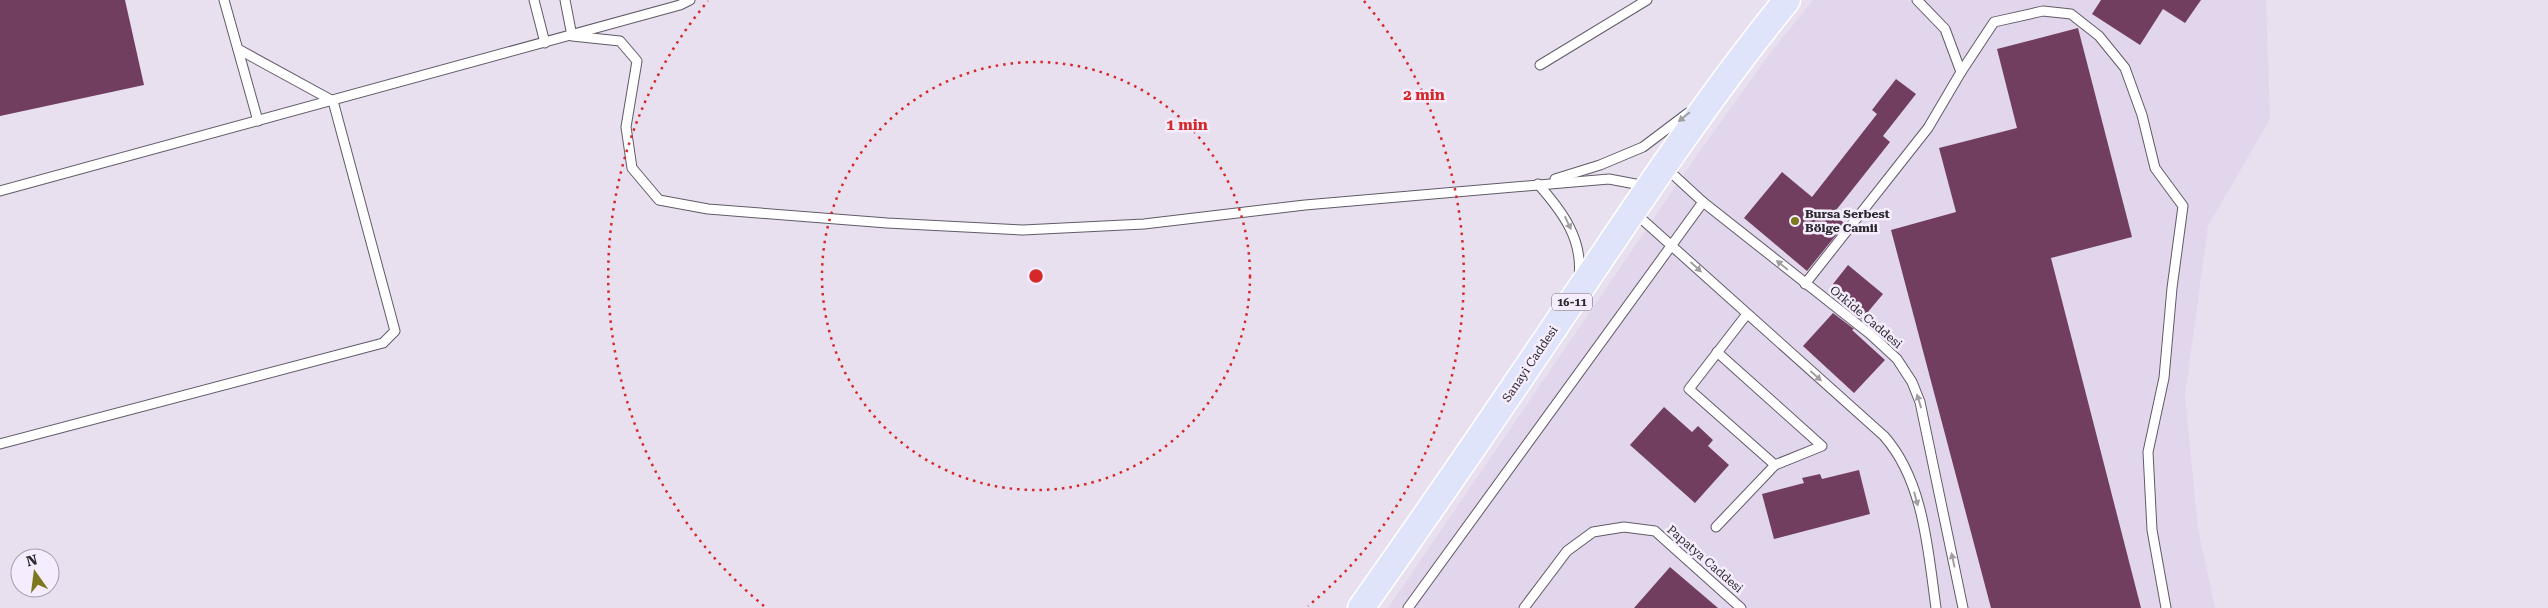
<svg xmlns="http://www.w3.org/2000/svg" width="2548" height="608" font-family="'Roboto Serif',serif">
<rect width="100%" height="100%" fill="#e8e0ef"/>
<path fill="#e2d6ec" d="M1813 0H2266L2270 119 2208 226 2185 396 2198 529 2215 608H1388L1697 155 1768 56Z"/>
<g fill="#713e60">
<path d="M0 0H125L144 85 0 116Z"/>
<path d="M2101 0H2201L2185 23 2163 9 2140 45 2092 14Z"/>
<path d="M2078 28 2132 237 2051 258 2141 608H1991L1891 230 1956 212 1939 148 2017 128 1997 49Z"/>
<path d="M1896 79 1916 94 1883 136 1890 142 1833 214 1845 224 1807 271 1744 218 1782 172 1812 197 1877 114 1872 110Z"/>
<path d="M1848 265 1883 294 1862 319 1842 304 1848 296 1833 284Z"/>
<path d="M1833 313 1854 329 1852 330 1885 360 1854 393 1803 346Z"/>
<path d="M1664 407 1692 432 1698 426 1713 440 1708 446 1729 465 1695 503 1630 445Z"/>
<path d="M1859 470 1870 514 1774 539 1762 494 1804 483 1802 478 1820 474 1822 479Z"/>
<path d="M1670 567 1718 608H1634Z"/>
</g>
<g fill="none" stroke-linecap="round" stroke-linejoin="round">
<defs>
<g id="lane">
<path d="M224 0 258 121"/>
<path d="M534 0 545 43"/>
<path d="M565 0 572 36 620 41 637 61 626 127 632 168 659 200 708 209 887 223 1023 230 1144 224 1305 205 1609 179 1646 186"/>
<path d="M1540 65 1647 0"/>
<path d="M1961 72 1994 22 2043 11 2071 14 2099 36 2125 68 2142 115 2155 168 2183 206 2172 288 2164 378 2148 452 2152 530 2166 608"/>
<path d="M1666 168 1703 202 1870 334 1897 359 1912 382 1920 402 1963 608"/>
<path d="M1555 179 1600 165 1643 147 1688 113"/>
<path d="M1538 184C1562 211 1583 239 1579 276"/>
<path d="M0 191 680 5 690 0"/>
<path d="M1635 213 1884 436C1924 481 1928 551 1936 608"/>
<path d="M1805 284 1928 128 1961 72 1945 29 1917 0"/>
<path d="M1747 314 1689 389 1775 465"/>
<path d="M0 444 383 343 395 331 333 101 238 49"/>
<path d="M1716 527 1775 465 1822 446 1717 352"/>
<path d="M1408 608 1703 202"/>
<path d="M1524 608 1567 551 1593 532 1624 527 1655 531 1741 608"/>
</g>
<path id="primary" d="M1361 608C1429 512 1495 416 1560 319 1633 211 1705 101 1787 0"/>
</defs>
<use href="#lane" stroke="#615a67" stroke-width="11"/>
<use href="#primary" stroke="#fff" stroke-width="29"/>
<use href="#lane" stroke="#fff" stroke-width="9"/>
<use href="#primary" stroke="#e0e4fb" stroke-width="26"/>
</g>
<defs><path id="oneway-solid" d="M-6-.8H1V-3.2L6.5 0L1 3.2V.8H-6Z" transform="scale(1.25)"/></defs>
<g fill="#a09ea1">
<use href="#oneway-solid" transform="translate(1684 117) rotate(141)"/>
<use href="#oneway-solid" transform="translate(1568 223) rotate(65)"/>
<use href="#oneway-solid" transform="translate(1782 265) rotate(-141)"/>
<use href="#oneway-solid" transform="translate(1696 267) rotate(42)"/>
<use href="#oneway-solid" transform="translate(1816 376) rotate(42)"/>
<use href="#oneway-solid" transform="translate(1919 401) rotate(-107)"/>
<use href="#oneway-solid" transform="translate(1916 499) rotate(75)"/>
<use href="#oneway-solid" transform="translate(1953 560) rotate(-102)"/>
</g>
<g fill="none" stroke="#d62828" stroke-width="2.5" stroke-dasharray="2.5 5">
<circle cx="1036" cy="276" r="214"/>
<path d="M764 606A428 428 0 0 1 708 1M1364 1A428 428 0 0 1 1308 606"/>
</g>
<circle fill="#7c781d" stroke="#f5edfd" stroke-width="2" cx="1795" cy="221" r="5"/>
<g text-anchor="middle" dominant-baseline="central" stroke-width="5" stroke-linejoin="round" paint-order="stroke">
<rect fill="#f5edfd" stroke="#68636c" stroke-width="1" x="1552" y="293.5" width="40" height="17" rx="4"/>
<g font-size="11" font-weight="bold" fill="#2b282e">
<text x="1572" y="302">16-11</text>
</g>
<g font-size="12" font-weight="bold" fill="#2b282e" stroke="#f5edfd" text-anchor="start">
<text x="1805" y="214">Bursa Serbest<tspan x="1805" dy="14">Bölge Camii</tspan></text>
</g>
<g font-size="12" fill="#2b282e" stroke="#f5edfd">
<text transform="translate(1866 317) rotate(40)">Orkide Caddesi</text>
<text transform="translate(1530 364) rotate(-56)">Sanayi Caddesi</text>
<text transform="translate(1705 559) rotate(41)">Papatya Caddesi</text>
</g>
</g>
<circle cx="1036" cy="276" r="8" fill="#d62828" stroke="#f5edfd" stroke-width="2.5"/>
<g font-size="15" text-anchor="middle" font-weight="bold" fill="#d62828" stroke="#f5edfd" stroke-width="5" stroke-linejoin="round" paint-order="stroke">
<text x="1424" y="100">2 min</text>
<text x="1187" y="130">1 min</text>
</g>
<g transform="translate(35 573) rotate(346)"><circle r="24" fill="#f5edfd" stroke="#a49eaa"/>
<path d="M0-4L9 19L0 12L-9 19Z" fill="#7c781d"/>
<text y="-8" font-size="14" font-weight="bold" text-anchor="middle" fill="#2b282e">N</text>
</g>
</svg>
